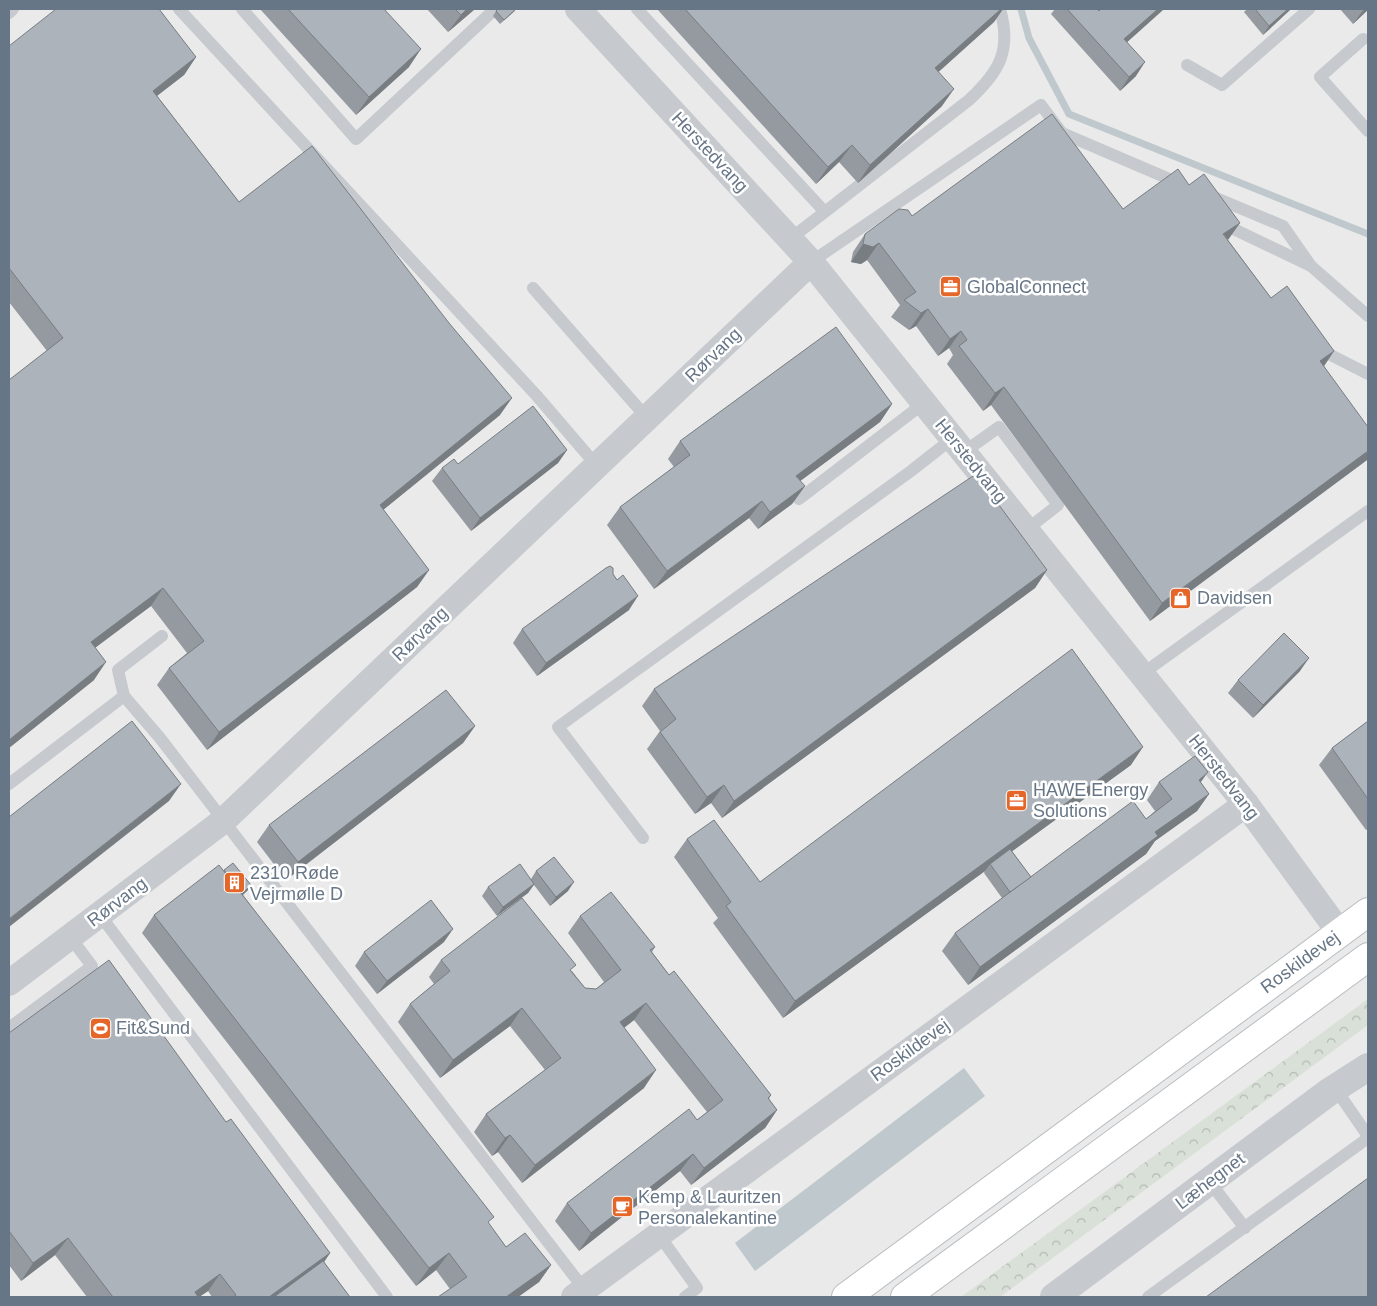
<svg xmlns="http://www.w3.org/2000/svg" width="1377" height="1306" font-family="Arial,sans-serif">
<defs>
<pattern id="forest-crowns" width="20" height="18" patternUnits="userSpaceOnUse" patternTransform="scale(1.25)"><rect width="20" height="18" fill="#d9e0d7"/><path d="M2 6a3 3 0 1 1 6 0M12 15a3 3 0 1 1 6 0" fill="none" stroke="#b4bab4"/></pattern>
</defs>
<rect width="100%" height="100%" fill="#f8f9f6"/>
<rect fill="#e9eae9" x="9" y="9" width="1359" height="1288"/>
<path fill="url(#forest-crowns)" d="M1368 999V1025L1000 1297H961Z"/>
<path fill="#bfc8cd" d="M964 1068 985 1096 755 1271 735 1243Z"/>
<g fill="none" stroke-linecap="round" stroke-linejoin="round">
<path stroke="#bfc8cd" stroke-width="7" d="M1021 9 1029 38 1069 114 1368 234"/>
<defs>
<g id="secondary">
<path d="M846 1297 1368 912"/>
<path d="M905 1297 1368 957"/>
</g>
</defs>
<use href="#secondary" stroke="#b8bdc2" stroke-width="30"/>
<g stroke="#c6c9cd" stroke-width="12">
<path d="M179 9 537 396 597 466"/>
<path d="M242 9 356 139 495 9"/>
<path d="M637 9 824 211"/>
<path d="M9 13 13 9"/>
<path d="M1363 39 1320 77 1368 131"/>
<path d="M1187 65 1222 85 1309 9"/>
<path d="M1209 195 1283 226 1311 266 1368 316"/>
<path d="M1221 223 1309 265"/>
<path d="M790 239 969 100C999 72 1012 51 1000 9"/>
<path d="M811 262 1041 105 1062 133 1181 184"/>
<path d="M533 288 647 418"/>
<path d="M1317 348 1368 374"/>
<path d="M964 452 999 427 1058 505 1026 530"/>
<path d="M799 499 924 403"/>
<path d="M162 636 118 670 124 696 160 738 584 1289"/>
<path d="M1142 674 1368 511"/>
<path d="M9 784 124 696"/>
<path d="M643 838 558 727 911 471 953 438"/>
<path d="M100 915 387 1297"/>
<path d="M9 1028 92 966 70 937"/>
<path d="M1335 1088 1368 1136"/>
<path d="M1209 1181 1245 1228"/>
<path d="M659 1235 697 1288 685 1297"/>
<path d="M1148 1297 1368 1138"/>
</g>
<g stroke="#c6c9cd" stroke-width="26">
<path d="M578 9 811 262 1246 804 1340 933"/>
<path d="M9 983 223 821 811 262"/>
<path d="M574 1297 1246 804"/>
</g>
<path stroke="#c6c9cd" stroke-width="28" d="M1054 1297 1329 1092 1368 1067"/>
<use href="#secondary" stroke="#fff" stroke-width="28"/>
</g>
<g fill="#949aa0">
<path d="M260 9H384L409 67 356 115Z"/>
<path d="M427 9H475L448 32Z"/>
<path d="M657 9H1003L994 22 938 72 942 106 858 183 839 162 816 184Z"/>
<path d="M1055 9H1097L1099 11 1164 9 1127 42 1136 76 1120 91 1051 14Z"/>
<path d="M1247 9H1291L1263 35 1244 12Z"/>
<path d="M1340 9H1368L1353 24Z"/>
<path d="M496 11H515L500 24 493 16Z"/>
<path d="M9 46 196 57 184 75 157 96 239 202 500 415 383 510 429 570 417 587 207 750 157 685 169 668 187 653 151 606 95 647 94 680 9 748V380L47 351 9 302Z"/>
<path d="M1123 209 1228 240 1271 298 1334 351 1324 366 1367 460 1150 621 991 405 983 411 947 364 953 355 949 348 938 356 916 326 909 330 891 317 900 305 867 260 861 264 851 262 853 252 865 234 912 216Z"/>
<path d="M892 404 880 422 800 481 805 486 792 504 758 529 749 518 654 589 607 525 620 507 674 467 668 459 680 441Z"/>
<path d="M567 450 558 463 471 531 432 481 442 468 458 464Z"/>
<path d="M1047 570 1035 588 722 818 711 803 695 814 647 749 660 731 642 706 654 689Z"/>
<path d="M613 574 617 580 629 610 537 676 513 643 522 629Z"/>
<path d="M1300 671 1253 718 1228 693 1238 680Z"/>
<path d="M1368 721V829L1366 830 1319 765 1332 748Z"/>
<path d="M475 726 463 743 286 880 257 842 269 825Z"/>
<path d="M1131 765 1012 851 1031 877 1146 819 1155 811 1147 800 1159 782 1201 783 1209 794 1197 811 1155 841 1146 854 968 985 942 951 955 933 1002 898 984 873 985 871 783 1018 713 923 718 918 674 857 687 839 760 882Z"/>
<path d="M224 870 248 890 243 895 506 1247 551 1265 539 1282 518 1297H438L450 1289 436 1270 416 1286 142 933 154 915Z"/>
<path d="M536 871 568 891 550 906 534 885 528 893 497 916 482 896 488 887 531 879Z"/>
<path d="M580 916 655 947 652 952 669 975 771 1095 769 1099 777 1110 765 1128 691 1185 680 1171 579 1251 555 1221 567 1203 697 1120 707 1112 634 1020 624 1028 644 1088 522 1183 498 1152 492 1156 474 1132 486 1114 545 1070 510 1026 440 1078 398 1022 410 1004 434 984 429 977 441 960 572 971 585 988 596 989 604 982 568 933Z"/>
<path d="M444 942 377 994 355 966 364 952Z"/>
<path d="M9 1033 226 1122 330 1253 324 1262 350 1297H212L208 1291 199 1297H87L55 1255 21 1281 9 1265Z"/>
</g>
<g fill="#787d82">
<path d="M467 9H475L448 32 461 15Z"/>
<path d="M1001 9H1003L994 22 923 86 935 68Z"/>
<path d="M1158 9H1164L1115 53 1124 39Z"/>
<path d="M1288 9H1291L1263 35 1269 26Z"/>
<path d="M1364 9H1368V10L1353 24Z"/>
<path d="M421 49 409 67 356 115 369 97Z"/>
<path d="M196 57 184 75 141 108 153 91Z"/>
<path d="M1145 62 1136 76 1120 91 1129 77Z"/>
<path d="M954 89 942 106 858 183 870 165Z"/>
<path d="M852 145 839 162 816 184 828 167Z"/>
<path d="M1240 223 1228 240 1223 234Z"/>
<path d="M879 243 867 260 861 264 851 262 863 244Z"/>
<path d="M928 309 916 326 909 330 921 313Z"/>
<path d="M961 331 949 348 938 356 950 339Z"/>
<path d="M1334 351 1322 369 1320 361Z"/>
<path d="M1004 387 991 405 983 411 995 393Z"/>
<path d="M512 398 500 415 367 523 380 505Z"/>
<path d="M892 404 880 422 784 493 796 476Z"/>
<path d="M567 450 558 463 471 531 480 518Z"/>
<path d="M1368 451V458L1367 460 1150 621 1162 603Z"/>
<path d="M805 486 792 504 758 529 770 512Z"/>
<path d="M762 501 749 518 654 589 667 571Z"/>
<path d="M429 570 417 587 207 750 219 732Z"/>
<path d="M1047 570 1035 588 722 818 734 801Z"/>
<path d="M163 588 151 606 79 660 91 642Z"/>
<path d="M638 596 629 610 537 676 546 663Z"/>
<path d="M1309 658 1300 671 1253 718 1263 705Z"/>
<path d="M106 662 94 680 9 748V740Z"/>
<path d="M475 726 463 743 286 880 298 862Z"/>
<path d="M1143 747 1131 765 992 866 990 864 985 871 783 1018 795 1001Z"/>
<path d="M1208 772 1196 789 1199 780Z"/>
<path d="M181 784 169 801 9 927V919Z"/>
<path d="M724 785 711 803 695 814 707 797Z"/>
<path d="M1209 794 1197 811 1155 841 1146 854 968 985 980 967 1155 832Z"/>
<path d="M574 882 568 891 550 906 556 897Z"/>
<path d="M534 884 528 893 497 916 503 907Z"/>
<path d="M251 885 248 890 238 899 241 894Z"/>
<path d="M453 929 444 942 377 994 387 981Z"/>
<path d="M646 1003 634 1020 608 1040 620 1022Z"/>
<path d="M522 1008 510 1026 440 1078 453 1060Z"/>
<path d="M656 1070 644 1088 522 1183 535 1165Z"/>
<path d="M777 1110 765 1128 691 1185 704 1168Z"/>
<path d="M510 1135 498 1152 492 1156 505 1138Z"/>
<path d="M693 1154 680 1171 579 1251 591 1233Z"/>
<path d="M68 1238 55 1255 21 1281 33 1263Z"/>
<path d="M330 1253 318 1271 281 1297H269Z"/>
<path d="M449 1253 436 1270 416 1286 429 1268Z"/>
<path d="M551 1265 539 1282 518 1297H506Z"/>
<path d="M220 1274 208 1291 199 1297H191L195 1292Z"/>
</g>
<g fill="#acb3ba" stroke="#787d82">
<path d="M56 9H159L196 57 153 91 239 202 312 146 449 323 512 398 380 505 429 570 219 732 169 668 204 641 163 588 91 642 106 662 9 740V380L63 338 9 268V46Z"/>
<path d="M288 9H384L421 49 369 97Z"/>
<path d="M455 9H467L461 15Z"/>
<path d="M498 9H516L504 20 496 11Z"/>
<path d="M685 9H1001L935 68 954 89 870 165 852 145 828 167Z"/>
<path d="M1067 9H1097L1099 11 1101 9H1158L1124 39 1145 62 1129 77Z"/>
<path d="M1255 9H1288L1269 26Z"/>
<path d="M1052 114 1123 209 1178 169 1189 185 1204 174 1240 223 1223 234 1271 298 1287 286 1334 351 1320 361 1368 427V451L1162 603 1004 387 995 393 959 346 967 340 961 331 950 339 928 309 921 313 904 300 916 292 879 243 873 247 863 244 865 234 899 209 908 210 912 216Z"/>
<path d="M836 327 892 404 796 476 805 486 770 512 762 501 667 571 620 507 690 455 680 441Z"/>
<path d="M533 406 567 450 480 518 442 468 454 459 458 464Z"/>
<path d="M976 474 1047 570 734 801 724 785 707 797 660 732 676 719 654 689Z"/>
<path d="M610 566 613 568V574L617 580 623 575 638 596 546 663 522 629 606 568Z"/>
<path d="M1284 633 1309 658 1263 705 1238 680Z"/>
<path d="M1072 649 1143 747 795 1001 726 906 731 902 687 839 714 820 760 882Z"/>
<path d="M446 690 475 726 298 862 269 825Z"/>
<path d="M132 721 181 784 9 919V817Z"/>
<path d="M1368 721V799L1332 748Z"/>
<path d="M1195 756 1208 772 1199 780 1209 794 1155 832 1158 836 980 967 955 933 1133 801 1146 819 1172 799 1159 782Z"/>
<path d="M1010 849 1031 877 1010 892 990 864Z"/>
<path d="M554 857 574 882 556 897 536 871Z"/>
<path d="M233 863 251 885 242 894 224 870Z"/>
<path d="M520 864 534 884 503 907 488 887Z"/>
<path d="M219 865 494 1217 488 1222 506 1247 525 1233 551 1265 506 1297H438L467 1277 449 1253 429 1268 154 915Z"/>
<path d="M611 892 655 947 650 950 669 975 674 971 771 1095 768 1098 777 1110 704 1168 693 1154 591 1233 567 1203 689 1109 697 1120 723 1100 646 1003 620 1022 656 1070 535 1165 510 1135 505 1138 486 1114 561 1058 522 1008 453 1060 410 1004 450 971 441 960 522 898 576 965 570 970 585 988 596 989 621 970 580 916Z"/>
<path d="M431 900 453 929 387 981 364 952Z"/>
<path d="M109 960 226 1122 231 1119 330 1253 269 1297H233L236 1295 220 1274 195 1292 198 1297H113L68 1238 33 1263 9 1231V1033Z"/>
<path d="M1368 1178V1297H1206Z"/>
<path d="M323 1261 350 1297H274Z"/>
</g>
<defs>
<symbol id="office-square" viewBox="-11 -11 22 22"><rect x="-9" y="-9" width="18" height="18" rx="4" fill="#e56629" stroke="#fff"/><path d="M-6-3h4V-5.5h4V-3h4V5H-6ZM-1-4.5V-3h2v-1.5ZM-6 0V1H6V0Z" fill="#fff"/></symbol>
<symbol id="shop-square" viewBox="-11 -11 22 22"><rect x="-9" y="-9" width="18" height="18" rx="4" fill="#e56629" stroke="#fff"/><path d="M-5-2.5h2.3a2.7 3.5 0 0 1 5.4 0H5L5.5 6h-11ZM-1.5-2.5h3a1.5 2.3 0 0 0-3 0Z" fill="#fff"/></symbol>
<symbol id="building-square" viewBox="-11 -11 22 22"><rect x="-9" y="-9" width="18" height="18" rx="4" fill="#e56629" stroke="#fff"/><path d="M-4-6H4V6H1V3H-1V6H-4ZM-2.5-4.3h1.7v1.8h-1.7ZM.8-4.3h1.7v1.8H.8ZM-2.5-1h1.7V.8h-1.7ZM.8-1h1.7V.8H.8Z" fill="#fff"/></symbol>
<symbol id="stadium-square" viewBox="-11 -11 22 22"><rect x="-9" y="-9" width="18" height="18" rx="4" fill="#e56629" stroke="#fff"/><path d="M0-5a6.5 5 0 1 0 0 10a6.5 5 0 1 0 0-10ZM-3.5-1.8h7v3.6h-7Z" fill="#fff"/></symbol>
<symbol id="cafe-square" viewBox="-11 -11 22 22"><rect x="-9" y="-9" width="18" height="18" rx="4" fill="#e56629" stroke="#fff"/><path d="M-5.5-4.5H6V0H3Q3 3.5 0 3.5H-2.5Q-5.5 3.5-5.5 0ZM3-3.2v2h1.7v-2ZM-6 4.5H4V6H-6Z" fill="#fff"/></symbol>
</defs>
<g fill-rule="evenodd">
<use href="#office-square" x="938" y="274" width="25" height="25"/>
<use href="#shop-square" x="1168" y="586" width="25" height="25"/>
<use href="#office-square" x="1004" y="788" width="25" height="25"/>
<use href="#building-square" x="222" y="870" width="25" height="25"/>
<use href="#stadium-square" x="88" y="1016" width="25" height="25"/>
<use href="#cafe-square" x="610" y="1194" width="25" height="25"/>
</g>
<g text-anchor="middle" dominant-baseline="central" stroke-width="5" stroke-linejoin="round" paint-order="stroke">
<g font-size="18" fill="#677687" stroke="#fff">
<text transform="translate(710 152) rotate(47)">Herstedvang</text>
<text transform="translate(713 355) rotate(-44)">Rørvang</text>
<text transform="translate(971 461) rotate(51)">Herstedvang</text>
<text transform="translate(420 634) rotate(-44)">Rørvang</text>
<text transform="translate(1224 777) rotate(52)">Herstedvang</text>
<text transform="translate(117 902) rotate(-37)">Rørvang</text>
<text transform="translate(1300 962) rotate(-36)">Roskildevej</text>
<text transform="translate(910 1050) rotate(-36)">Roskildevej</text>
<text transform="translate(1210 1181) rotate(-37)">Læhegnet</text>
</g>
<g font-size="18" fill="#677687" stroke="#fff" text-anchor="start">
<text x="967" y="287">GlobalConnect</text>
<text x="1197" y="598">Davidsen</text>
<text x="1033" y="790">HAWE Energy<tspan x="1033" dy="21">Solutions</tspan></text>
<text x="250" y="873">2310 Røde<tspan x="250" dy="21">Vejrmølle D</tspan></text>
<text x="116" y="1028">Fit&amp;Sund</text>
<text x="638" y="1197">Kemp &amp; Lauritzen<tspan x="638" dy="21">Personalekantine</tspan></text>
</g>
</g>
<rect width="1377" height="1306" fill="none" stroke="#677687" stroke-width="20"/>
</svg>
